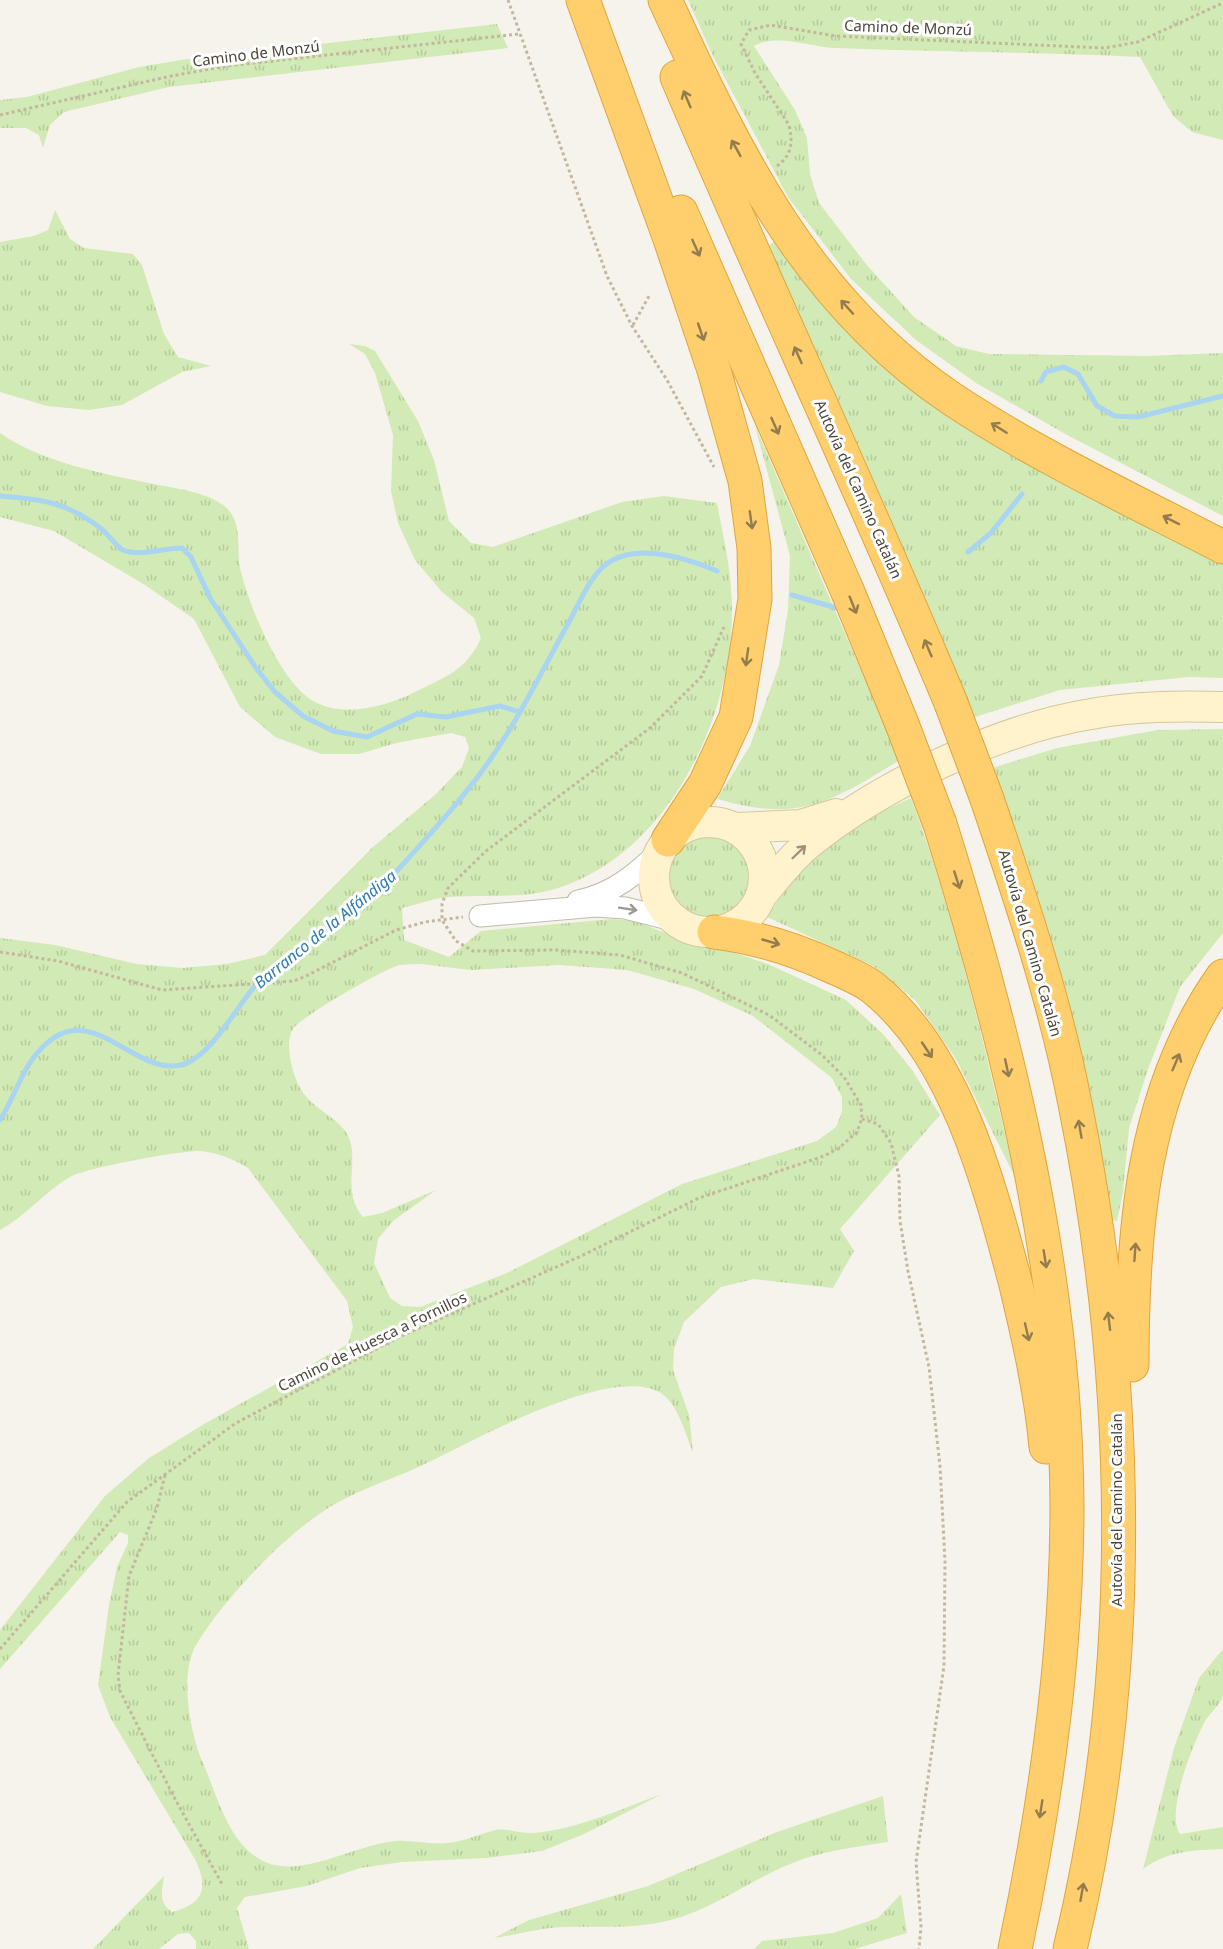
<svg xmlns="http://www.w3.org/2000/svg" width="1223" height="1949" font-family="'Noto Sans',sans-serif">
<defs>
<pattern id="grass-tufts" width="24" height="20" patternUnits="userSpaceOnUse" patternTransform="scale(1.5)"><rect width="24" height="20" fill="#d2eab5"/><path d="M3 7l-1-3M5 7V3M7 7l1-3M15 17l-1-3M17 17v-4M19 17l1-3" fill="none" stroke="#b6ca9c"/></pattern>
</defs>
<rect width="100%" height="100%" fill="#f6f3ec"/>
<g fill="url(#grass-tufts)" fill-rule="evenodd">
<path d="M688 0H1223V140L1192 132 1173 116 1140 57C1038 52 936 52 834 48 811 47 775 33 754 46L795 110 807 138 810 174 819 203 866 264 914 317 956 346 989 354 1147 356 1223 353V516L1069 436 976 383 916 340 851 279 788 197 713 56Z"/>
<path d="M497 24 508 48 169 87 64 112 50 125 43 148 39 135 26 128H0V100L27 97 139 67 187 59Z"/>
<path d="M55 210 70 239 84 248 133 254 142 265 164 334 178 357 211 366 182 372 122 405 89 410 47 406 0 392V242L34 236 48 230Z"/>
<path d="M776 240 905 381 961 424 1223 560V678L1189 677 1060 690 972 718 766 248Z"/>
<path d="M349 344 365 346 375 351 418 421 434 460 449 521 471 543 493 547 622 502 664 496 717 503C722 531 729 559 731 588 741 704 672 854 555 889 518 900 479 893 441 898 428 900 415 905 402 908L404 940 449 957 481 931 612 919 635 921 696 945 720 948 768 964 846 1000 883 1034 912 1070 940 1115 840 1229 854 1251 833 1288 754 1279 721 1287 684 1322 674 1349 673 1370 689 1415 693 1452C685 1434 678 1402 659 1392 608 1365 475 1440 427 1463 390 1481 351 1491 318 1515 277 1543 221 1603 196 1645 179 1675 190 1733 203 1763 217 1795 228 1842 261 1860 299 1881 355 1844 396 1841 413 1840 431 1845 447 1843 465 1842 480 1833 496 1830 510 1828 521 1834 534 1833 578 1829 621 1809 662 1794L584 1834 542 1851 487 1858 402 1862 360 1868 307 1886 245 1897 237 1908 249 1949H196V1941L189 1933 178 1934 159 1949H93L164 1876C162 1891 158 1902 172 1912 204 1903 208 1889 196 1861L110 1717 98 1685 109 1605 117 1567 128 1543V1535L120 1532 0 1669V1630L105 1496 149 1458 204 1424 348 1344 353 1327 347 1301 248 1168C233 1159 219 1153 201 1151 182 1150 85 1168 70 1177 44 1192 26 1216 0 1230V938L55 945 137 964 182 968 227 964 265 955 373 847 436 794 462 767 469 748 465 737 451 733 396 743 359 754H321L275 737 240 707 194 619 145 585 54 531 0 517V433C38 461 107 475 154 484 177 489 203 491 223 505 245 521 235 550 241 572 250 608 282 687 317 703 346 717 387 706 413 693 445 677 466 671 481 638L474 618 442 592 415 560 398 523 391 491 393 435 375 373 365 354ZM422 964 470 970 560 965 627 970 694 989 753 1016 832 1078 842 1097V1112L836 1127 817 1141 682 1184 507 1273 420 1307 402 1306 390 1298 374 1263 378 1239 393 1221 436 1190 382 1213 363 1217C341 1191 359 1163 349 1138 341 1117 311 1110 299 1086 292 1072 284 1043 293 1029 300 1017 384 969 399 965 406 964 414 964 422 964Z"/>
<path d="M755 426 900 760C831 802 800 823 717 799L750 746 779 665 788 610 790 556Z"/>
<path d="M1223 729V933L1180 987 1148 1069 1129 1128 1123 1192 1117 1221 1107 1219 992 768 1057 748 1158 730Z"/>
<path d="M911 798C957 921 985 1050 1015 1177L956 1059 915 1000 873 966 767 917C790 882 816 847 852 826 871 815 892 807 911 798Z"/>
<circle cx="708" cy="876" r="43"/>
<path d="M1223 1649C1223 1662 1223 1683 1223 1696 1220 1706 1208 1714 1204 1723 1193 1745 1165 1813 1180 1834L1223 1827V1849C1192 1850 1168 1851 1143 1869L1174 1748 1199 1678Z"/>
<path d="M883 1796 888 1842C856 1847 820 1851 790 1864 746 1882 709 1912 662 1922 629 1929 595 1926 562 1927 539 1928 517 1935 494 1938L529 1920 648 1886 777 1832Z"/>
<path d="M901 1894 907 1933 855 1949H754L762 1941 833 1933 878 1918Z"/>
</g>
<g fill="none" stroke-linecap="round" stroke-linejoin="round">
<g stroke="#a9d4f2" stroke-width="5">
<path d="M1041 381 1046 372 1064 367 1078 374 1097 406 1115 416 1138 417 1223 396"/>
<path d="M0 496C41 499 65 502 99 527 108 533 114 545 123 550 139 557 164 548 182 548L191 557 210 598 256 668 275 692 303 716 333 731 367 737 417 714 446 717 500 706 520 712"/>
<path d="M968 552 991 533 1022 494"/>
<path d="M792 595 840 609"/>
<path d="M0 1120C13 1100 20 1075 34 1057 89 986 132 1081 185 1064 212 1054 237 1006 256 985 268 971 284 960 299 949 335 922 376 895 406 861 427 837 449 814 469 788 510 738 538 678 569 622 580 602 592 570 613 560 642 544 689 559 717 571"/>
</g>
<defs>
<g id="minor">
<path d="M578 901C613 894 636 874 661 850"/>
<path d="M480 916 596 906 625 908 677 921"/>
</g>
<g id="secondary">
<circle cx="709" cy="877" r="55"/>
<path d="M736 828 801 825 836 814"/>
<path d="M761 896C775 879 789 860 807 845 879 786 998 729 1091 714 1134 706 1179 706 1223 707"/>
</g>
<g id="motorway">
<path d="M583 0 669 236 714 370 745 481 754 548 755 599 736 717 705 784 668 840"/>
<path d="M665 0C736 154 806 301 952 399 1038 456 1132 500 1223 547"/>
<path d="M677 77C766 287 863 492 951 703"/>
<path d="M681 212 847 590 902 724"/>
<path d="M987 799C1021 899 1055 1000 1075 1104 1131 1381 1137 1673 1070 1949"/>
<path d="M940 824C1008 1040 1066 1277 1067 1505 1067 1654 1046 1803 1015 1949"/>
<path d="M714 932C756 937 792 948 831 966 844 972 860 978 872 987 955 1052 989 1183 1015 1281 1028 1335 1041 1391 1046 1447"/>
<path d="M1132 1365C1132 1230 1142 1090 1223 976"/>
</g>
</defs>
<use href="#minor" stroke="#c2bbae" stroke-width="23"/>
<use href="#secondary" stroke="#d6c79b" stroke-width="32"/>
<use href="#motorway" stroke="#e0a43c" stroke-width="35"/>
<g stroke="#c4b79f" stroke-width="3" stroke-dasharray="3 3" stroke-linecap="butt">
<path d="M508 0 607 276 632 326 667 380 714 467"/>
<path d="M0 115 171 76 227 66 519 34"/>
<path d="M777 166C792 155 793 143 789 125L755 73 741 44 749 30 771 25 836 36 1104 48 1138 42 1223 3"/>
<path d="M633 325 649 296"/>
<path d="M0 952 58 961 162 990 294 981 306 976 396 930 425 922 463 917"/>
<path d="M862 1119 878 1124 891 1143 899 1176 900 1221 908 1271 929 1367 940 1466 945 1561 944 1666 916 1862 921 1927 919 1949"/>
<path d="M165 1475 157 1508 129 1576 118 1675 120 1691 174 1797 222 1884"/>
<path d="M0 1649 127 1502 236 1423 397 1338 581 1256 699 1198 824 1156 839 1148 857 1132 862 1118 861 1105 844 1077 822 1055 769 1015 682 973 620 955 556 950 473 951 456 941 442 920V904L448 888 486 851 650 728 702 676 724 627"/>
</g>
<use href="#minor" stroke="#fff" stroke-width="21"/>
<use href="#secondary" stroke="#fff3cd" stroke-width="30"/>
<use href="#motorway" stroke="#ffcf6e" stroke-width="33"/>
<defs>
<g id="motorway-bridge">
<path d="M951 703 987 799"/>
<path d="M902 724 940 824"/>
</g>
</defs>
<use href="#motorway-bridge" stroke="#e0a43c" stroke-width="35" stroke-linecap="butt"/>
<use href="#motorway-bridge" stroke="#ffcf6e" stroke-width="33"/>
</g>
<defs><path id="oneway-shaft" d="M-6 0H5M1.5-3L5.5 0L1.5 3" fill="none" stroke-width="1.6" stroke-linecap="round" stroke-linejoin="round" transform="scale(1.5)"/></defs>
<g stroke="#937c4e">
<use href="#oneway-shaft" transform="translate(687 99) rotate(-113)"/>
<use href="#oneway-shaft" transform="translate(736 148) rotate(-119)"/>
<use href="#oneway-shaft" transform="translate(696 248) rotate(66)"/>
<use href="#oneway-shaft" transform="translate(847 307) rotate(-132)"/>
<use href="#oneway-shaft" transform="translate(701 332) rotate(71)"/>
<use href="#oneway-shaft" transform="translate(798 355) rotate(-114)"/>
<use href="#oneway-shaft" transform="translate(775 426) rotate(66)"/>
<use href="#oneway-shaft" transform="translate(999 428) rotate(-148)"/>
<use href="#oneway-shaft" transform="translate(751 520) rotate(82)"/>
<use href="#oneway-shaft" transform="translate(1171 520) rotate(-153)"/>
<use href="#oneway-shaft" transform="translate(853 605) rotate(68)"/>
<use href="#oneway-shaft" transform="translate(928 648) rotate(-113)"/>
<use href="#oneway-shaft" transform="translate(747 657) rotate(98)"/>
<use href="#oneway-shaft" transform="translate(957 880) rotate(72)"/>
<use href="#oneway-shaft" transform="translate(771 942) rotate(16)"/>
<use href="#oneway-shaft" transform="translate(927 1050) rotate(56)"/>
<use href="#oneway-shaft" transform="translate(1176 1062) rotate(-67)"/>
<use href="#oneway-shaft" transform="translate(1007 1068) rotate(78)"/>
<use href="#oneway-shaft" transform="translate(1080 1129) rotate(-100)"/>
<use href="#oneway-shaft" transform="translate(1135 1252) rotate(-86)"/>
<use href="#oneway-shaft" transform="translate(1045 1259) rotate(81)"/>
<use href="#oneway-shaft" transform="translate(1109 1321) rotate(-97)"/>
<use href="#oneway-shaft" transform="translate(1027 1332) rotate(77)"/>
<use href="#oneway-shaft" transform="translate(1041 1809) rotate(99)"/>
<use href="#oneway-shaft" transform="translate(1082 1892) rotate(-80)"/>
</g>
<use stroke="#9c937c" href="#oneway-shaft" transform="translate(799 852) rotate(-44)"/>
<use stroke="#9c9892" href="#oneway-shaft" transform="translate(628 909) rotate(9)"/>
<g text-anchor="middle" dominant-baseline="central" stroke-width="6" stroke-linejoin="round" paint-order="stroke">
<g font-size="15" fill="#4b4439" stroke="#fff">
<text transform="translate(908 27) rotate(2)">Camino de Monzú</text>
<text transform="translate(256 53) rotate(-7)">Camino de Monzú</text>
<text transform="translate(859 489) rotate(66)">Autovía del Camino Catalán</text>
<text transform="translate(1031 943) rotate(74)">Autovía del Camino Catalán</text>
<text transform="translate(372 1341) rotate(-26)">Camino de Huesca a Fornillos</text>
<text transform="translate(1116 1510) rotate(-90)">Autovía del Camino Catalán</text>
</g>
<g font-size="16" font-style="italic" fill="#2e7ab2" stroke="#fff">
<text transform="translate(325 929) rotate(-39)">Barranco de la Alfándiga</text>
</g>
</g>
</svg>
